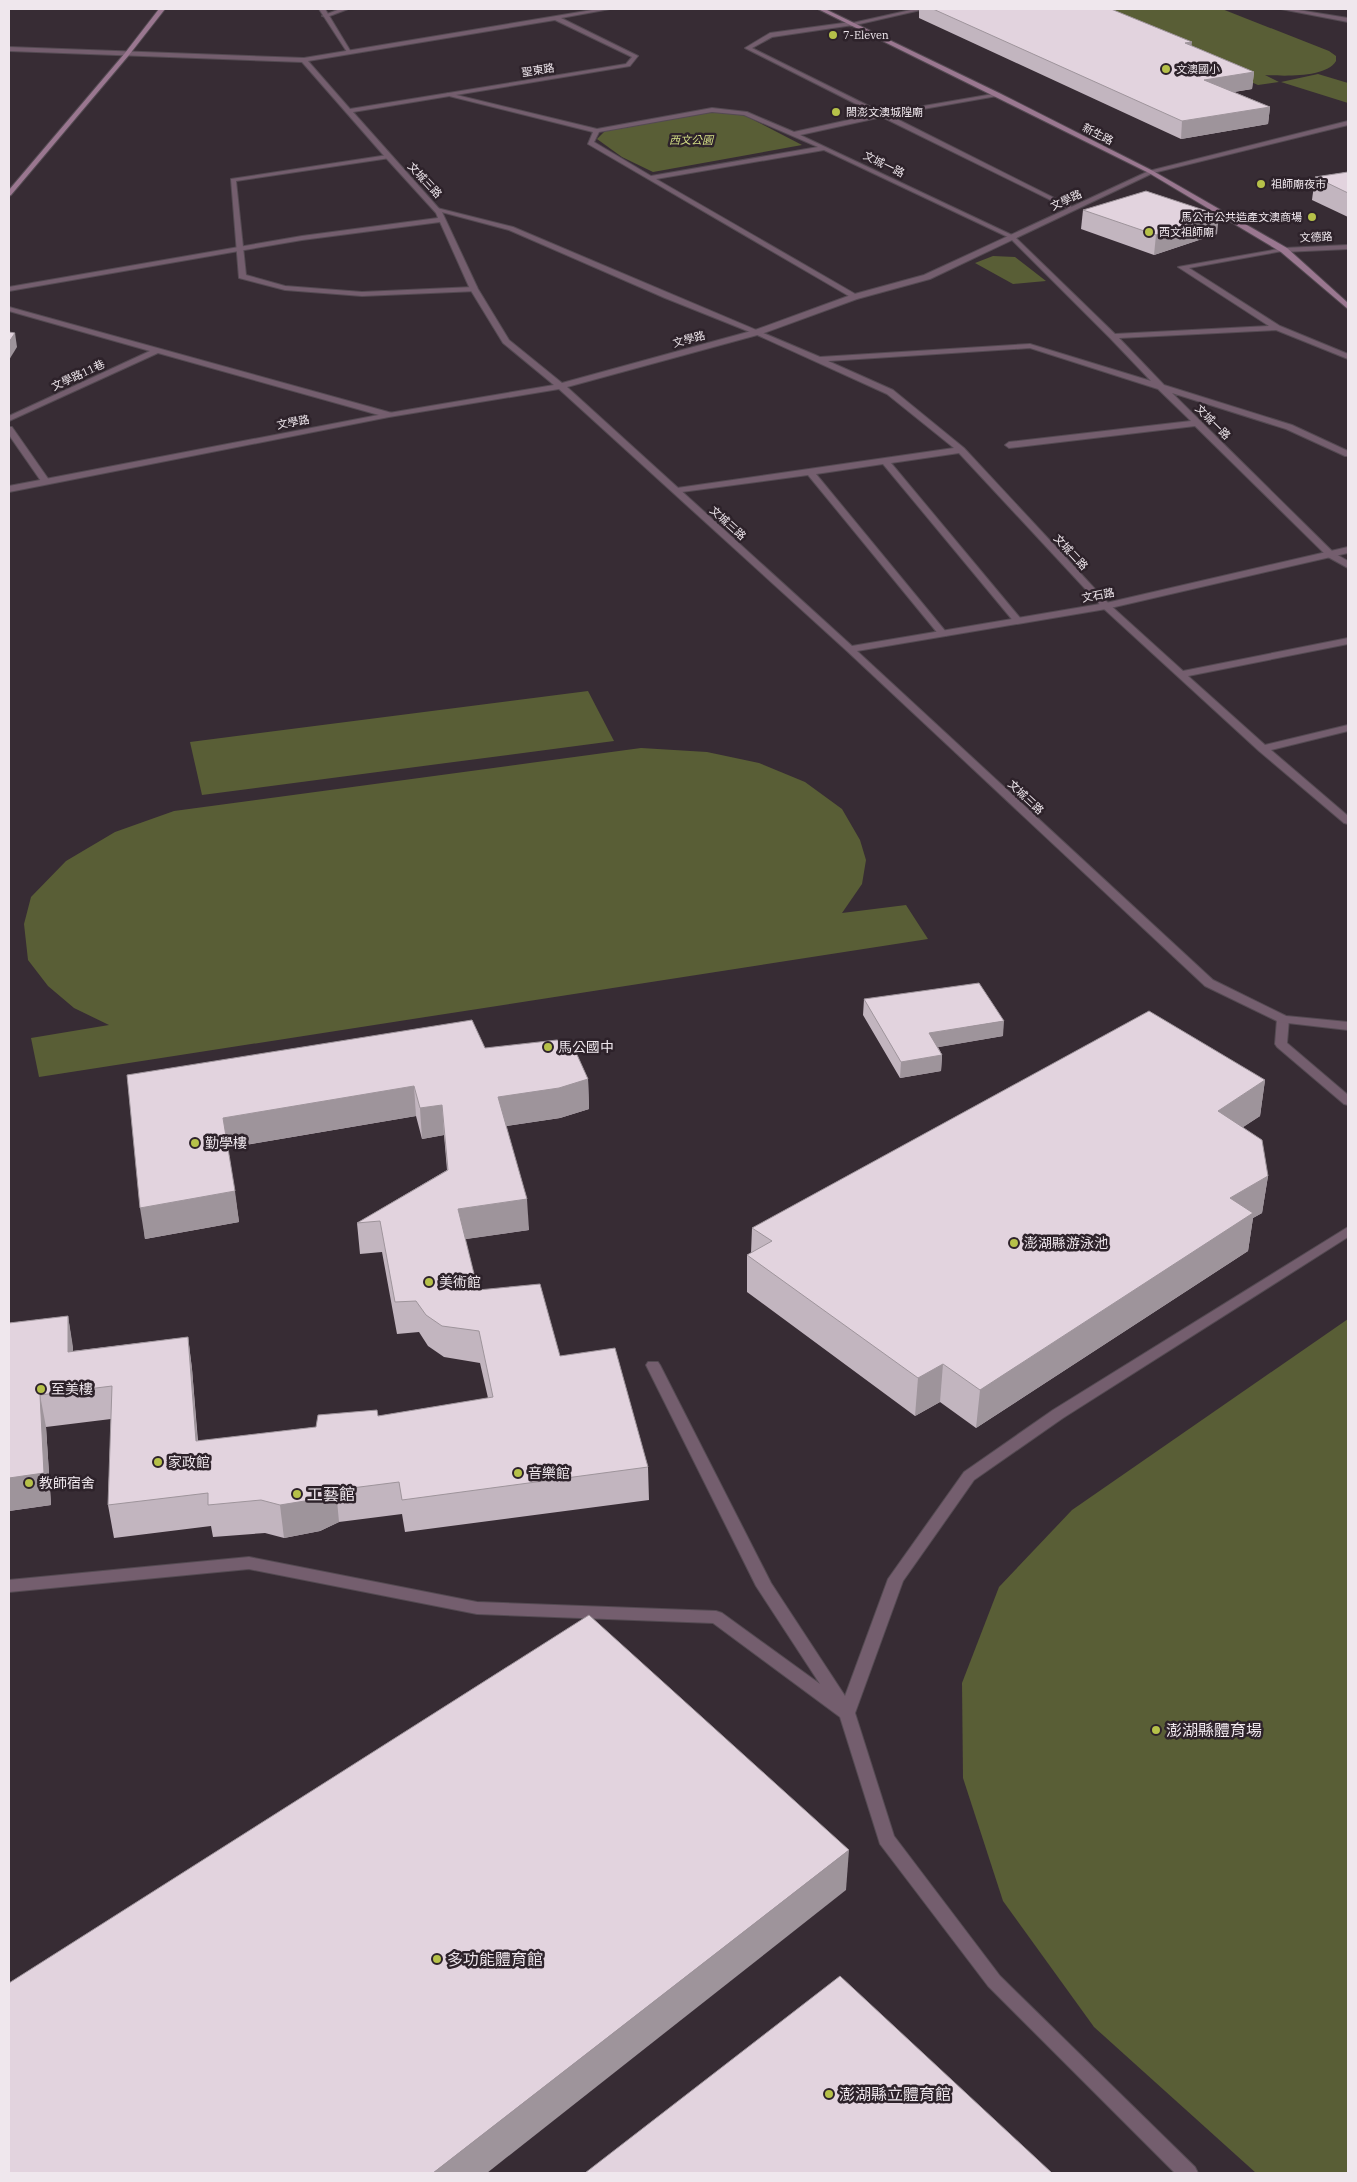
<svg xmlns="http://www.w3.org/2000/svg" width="1357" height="2182" font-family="'IBM Plex Serif','Noto Sans TC',serif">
<rect width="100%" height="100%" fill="#372c34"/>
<g fill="#595e36">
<path d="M1078 9H1222L1329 51 1336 56V61C1326 78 1283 76 1265 75L1279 82 1258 85Z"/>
<path d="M1318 74 1348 83V103L1281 82Z"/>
<path d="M712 111 742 114 802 145 653 172 622 157 597 139 605 131Z"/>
<path d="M993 256 1015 257 1046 281 1013 284 975 263Z"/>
<path d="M588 691 614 741 202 795 190 742Z"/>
<path d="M641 748 707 752 759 763 805 782 842 809 860 840 866 860 862 884 842 913 906 905 928 939 39 1077 31 1038 109 1025 74 1008 48 986 28 960 24 924 31 897 66 861 115 832 174 811Z"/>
<path d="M1348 1319V2173H1256L1094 2027 1003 1901 963 1778 962 1683 999 1587 1072 1510Z"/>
</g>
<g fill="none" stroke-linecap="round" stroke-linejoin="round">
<defs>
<g id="lane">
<path d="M319 9H325L351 52H347Z"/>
<path d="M851 22 853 25 772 37 752 48 883 113 999 93 997 96 889 115 1076 209 1071 210 882 117 800 135 1014 236 1115 334 1269 326 1178 267 1284 248 1288 250 1189 268 1280 326 1348 354V359L1276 330 1119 338 1164 385 1292 425 1348 451V456H1345L1286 429 1172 393 1334 553 1348 561V568L1328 557 1195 426 1009 448 1005 445 1009 442 1191 421 1158 389 1030 348 828 361 893 390 964 448 1109 604 1183 671 1348 638V644L1188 676 1265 745 1348 725V731L1271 750 1348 816V824L1344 823 1259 751 1103 608 959 453 891 463 1021 619V623H1015L883 464 816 474 946 632V636H940L808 475 674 493V489L677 488 954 448 887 394 755 334 665 298 509 230 434 210 437 208 513 227 820 357 1030 344 1151 381 1110 338 1010 238 824 150 656 179 857 295V299H854L588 144 593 132 445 95 448 93 597 129 712 108 747 112 794 132 876 114 745 48 770 33ZM712 112 744 115 818 147 651 176 594 142 599 132Z"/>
<path d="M388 155 390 156V158L236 181 246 275 285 286 362 292 474 287H477V291L362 296 285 290 239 278 231 179Z"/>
<path d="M9 307 392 413 393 415 386 417 158 353 9 421V416L150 351 9 311Z"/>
<path d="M9 427H12L49 480V484H43L9 435Z"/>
<path d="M1283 1015 1289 1019 1287 1043 1348 1095V1105L1344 1104 1277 1047 1275 1044 1277 1019Z"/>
<path d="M1348 1227V1237L1063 1418 974 1480 903 1581 855 1713 894 1836 1000 1976 1195 2167 1198 2173H1175L988 1986 880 1844 840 1717 713 1623 477 1614 249 1569 9 1592V1580L249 1557 477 1602 716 1611 722 1613 820 1684 756 1586 646 1365 648 1362H658L660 1365 771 1583 845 1696 888 1579 964 1472 1053 1410Z"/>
</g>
<g id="street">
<path d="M340 9H348L327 17 322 16Z"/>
<path d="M598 9H610L561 18 638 56 630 66 353 112 442 212 478 289 509 340 562 383 755 330 851 295 924 275 1149 171 1348 121V125L1153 173 930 279 857 299 761 334 567 387 852 646 1106 603 1348 547V553L1106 609 857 651 1213 980 1286 1016 1348 1022V1030L1279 1022 1205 986 847 651 559 389 389 417 9 492V486L389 413 554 385 503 343 470 289 440 222 302 240 9 291V287L302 236 438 218 436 213 386 158 302 62 9 51V47L304 58ZM555 20 632 57 626 64 350 109 308 61Z"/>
<path d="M915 9H925L851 26 848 24Z"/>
<path d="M1281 9H1292L1348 18V22Z"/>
<path d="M1348 245V249L1284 252 1280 250 1284 248Z"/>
</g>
<g id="secondary">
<path d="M159 9H165L129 55 11 195 9 196V190L125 53Z"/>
<path d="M818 9H825L999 93 1153 171 1287 248 1348 303V309L1281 252 1149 173Z"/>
</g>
</defs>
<use href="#lane" stroke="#544a52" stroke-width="2"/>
<use href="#street" stroke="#544a52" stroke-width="2"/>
<use href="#secondary" stroke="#544a52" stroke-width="2"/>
<use href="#lane" fill="#745e6e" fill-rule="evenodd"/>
<use href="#street" fill="#745e6e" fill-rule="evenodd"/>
<use href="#secondary" fill="#9a7790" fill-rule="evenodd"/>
</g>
<g fill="#c2b5bf">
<path d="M919 9H1111L1192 46 1254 72 1252 89 1234 92 1270 107 1268 124 1181 139 919 18Z"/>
<path d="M1348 172V217L1312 200 1315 177Z"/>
<path d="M1083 210 1217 234 1154 255 1081 229Z"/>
<path d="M864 999 1003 1036 938 1047 942 1055 941 1071 900 1078 863 1015Z"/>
<path d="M485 1048 588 1079 589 1109 560 1118 506 1126 529 1230 465 1239 478 1290 560 1356 648 1467 649 1500 405 1532 402 1514 339 1522 320 1531 284 1538 265 1533 213 1537 211 1526 114 1538 108 1505 111 1419 46 1427 51 1505 9 1511V1323L68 1316 73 1351 188 1337 192 1369 198 1441 316 1427 378 1416 488 1398 480 1363 444 1357 428 1346 419 1332 397 1334 382 1252 360 1254 357 1223 447 1170 444 1135 422 1139 416 1116 228 1148 239 1222 145 1239 127 1075Z"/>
<path d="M1265 1080 1260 1116 1243 1127 1268 1176 1262 1213 1253 1218 1248 1251 976 1428 940 1402 915 1416 747 1292V1255L751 1253 752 1228Z"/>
</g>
<g fill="#9e949b">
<path d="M1192 42 1190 59 1185 43Z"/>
<path d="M1254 72 1252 89 1202 97 1204 80Z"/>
<path d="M1270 107 1268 124 1181 139 1182 121Z"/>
<path d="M1219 215 1217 234 1154 255 1156 235Z"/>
<path d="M15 333 17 347 9 360V342Z"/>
<path d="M1004 1021 1003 1036 928 1049 929 1033Z"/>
<path d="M942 1055 941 1071 900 1078 901 1062Z"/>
<path d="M588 1079 589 1109 560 1118 499 1127 498 1097Z"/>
<path d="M1265 1080 1260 1116 1213 1147 1218 1111Z"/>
<path d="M414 1086 416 1116 227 1148 223 1118Z"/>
<path d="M442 1105 444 1135 422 1139 420 1108Z"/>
<path d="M1268 1176 1262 1213 1253 1218 1248 1251 976 1428 980 1390 1230 1198Z"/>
<path d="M235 1191 239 1222 145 1239 140 1208Z"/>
<path d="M527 1199 529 1230 460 1240 458 1209Z"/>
<path d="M68 1316 73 1347V1384L68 1352Z"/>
<path d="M188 1337 192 1369 200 1473 196 1441Z"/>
<path d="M943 1364 940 1402 915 1416 918 1378Z"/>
<path d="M40 1395 46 1427 51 1505 9 1511V1478Z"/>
<path d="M336 1490 339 1522 320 1531 284 1538 280 1505Z"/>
<path d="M849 1850 846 1890 487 2173H433Z"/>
</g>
<g fill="#e2d3de" stroke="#9e949b">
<path d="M933 9H1111L1192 42 1185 43 1254 72 1204 80 1270 107 1182 121Z"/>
<path d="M1348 172V193L1315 177Z"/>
<path d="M1146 191 1219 215 1156 235 1083 210Z"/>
<path d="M9 332 15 333 9 342Z"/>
<path d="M979 983 1004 1021 929 1033 942 1055 901 1062 864 999Z"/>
<path d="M1149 1011 1265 1080 1218 1111 1262 1140 1268 1176 1230 1198 1253 1213 980 1390 943 1364 918 1378 747 1255 772 1241 752 1228Z"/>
<path d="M472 1020 485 1048 557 1040 574 1048 588 1079 559 1088 498 1097 527 1199 458 1209 478 1290 540 1284 560 1356 615 1348 648 1467 402 1500 399 1482 336 1490 317 1499 280 1505 261 1500 208 1505V1493L108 1505 112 1386 40 1395 44 1473 9 1478V1323L68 1316V1352L188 1337 196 1441 316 1427 318 1415 377 1410 378 1416 493 1397 479 1331 442 1326 426 1315 416 1301 395 1302 380 1221 357 1223 448 1170 442 1105 420 1108 414 1086 223 1118 235 1191 140 1208 127 1075Z"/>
<path d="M589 1615 849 1850 433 2173H9V1983Z"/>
<path d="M840 1976 1052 2173H585Z"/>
</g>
<g fill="#b6c149" stroke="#2d222a" stroke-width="2">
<circle cx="833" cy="35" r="5"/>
<circle cx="1166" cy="69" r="5"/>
<circle cx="836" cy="112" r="5"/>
<circle cx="1261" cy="184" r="5"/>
<circle cx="1312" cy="217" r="5"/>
<circle cx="1149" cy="232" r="5"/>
<circle cx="548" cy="1047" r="5"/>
<circle cx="195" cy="1143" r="5"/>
<circle cx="1014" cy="1243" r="5"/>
<circle cx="429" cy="1282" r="5"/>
<circle cx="41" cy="1389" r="5"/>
<circle cx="158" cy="1462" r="5"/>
<circle cx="518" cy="1473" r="5"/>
<circle cx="29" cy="1483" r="5"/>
<circle cx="297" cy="1494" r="5"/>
<circle cx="1156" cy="1730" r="5"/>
<circle cx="437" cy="1959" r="5"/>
<circle cx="829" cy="2094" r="5"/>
</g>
<g text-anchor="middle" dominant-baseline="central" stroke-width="5" stroke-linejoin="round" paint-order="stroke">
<g font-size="11" fill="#efe7ed" stroke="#2d222a" text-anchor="start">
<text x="843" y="35">7-Eleven</text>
<text x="1176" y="69">文澳國小</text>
<text x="846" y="112">閤澎文澳城隍廟</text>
<text x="1271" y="184">祖師廟夜市</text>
<text x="1302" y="217" text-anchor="end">馬公市公共造產文澳商場</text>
<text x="1159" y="232">西文祖師廟</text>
</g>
<g font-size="11" fill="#efe7ed" stroke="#2d222a">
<text transform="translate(538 70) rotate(-9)">聖東路</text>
<text transform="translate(1098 134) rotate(27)">新生路</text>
<text transform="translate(884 164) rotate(26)">文城一路</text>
<text transform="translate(425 180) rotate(47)">文城三路</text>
<text transform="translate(1066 200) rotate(-25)">文學路</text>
<text transform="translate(1316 237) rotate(-3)">文德路</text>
<text transform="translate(689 339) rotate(-15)">文學路</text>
<text transform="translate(78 375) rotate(-25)">文學路11巷</text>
<text transform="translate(293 422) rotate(-11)">文學路</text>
<text transform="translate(1213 422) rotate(45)">文城一路</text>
<text transform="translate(728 523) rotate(42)">文城三路</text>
<text transform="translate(1071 552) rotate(47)">文城二路</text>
<text transform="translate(1098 595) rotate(-11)">文石路</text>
<text transform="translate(1026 797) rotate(43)">文城三路</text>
</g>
<g font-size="11" font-style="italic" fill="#d3de86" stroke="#2d222a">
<text x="691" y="140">西文公園</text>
</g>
<g font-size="14" fill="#efe7ed" stroke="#2d222a" text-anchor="start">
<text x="558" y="1047">馬公國中</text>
<text x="205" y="1143">勤學樓</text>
<text x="1024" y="1243">澎湖縣游泳池</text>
<text x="439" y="1282">美術館</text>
<text x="51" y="1389">至美樓</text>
<text x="168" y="1462">家政館</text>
<text x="528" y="1473">音樂館</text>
<text x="39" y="1483">教師宿舍</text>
</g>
<g font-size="16" fill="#efe7ed" stroke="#2d222a" text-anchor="start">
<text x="307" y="1494">工藝館</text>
<text x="1166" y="1730">澎湖縣體育場</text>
<text x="447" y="1959">多功能體育館</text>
<text x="839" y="2094">澎湖縣立體育館</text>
</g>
</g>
<rect width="1357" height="2182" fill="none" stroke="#efe7ed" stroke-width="20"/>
</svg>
